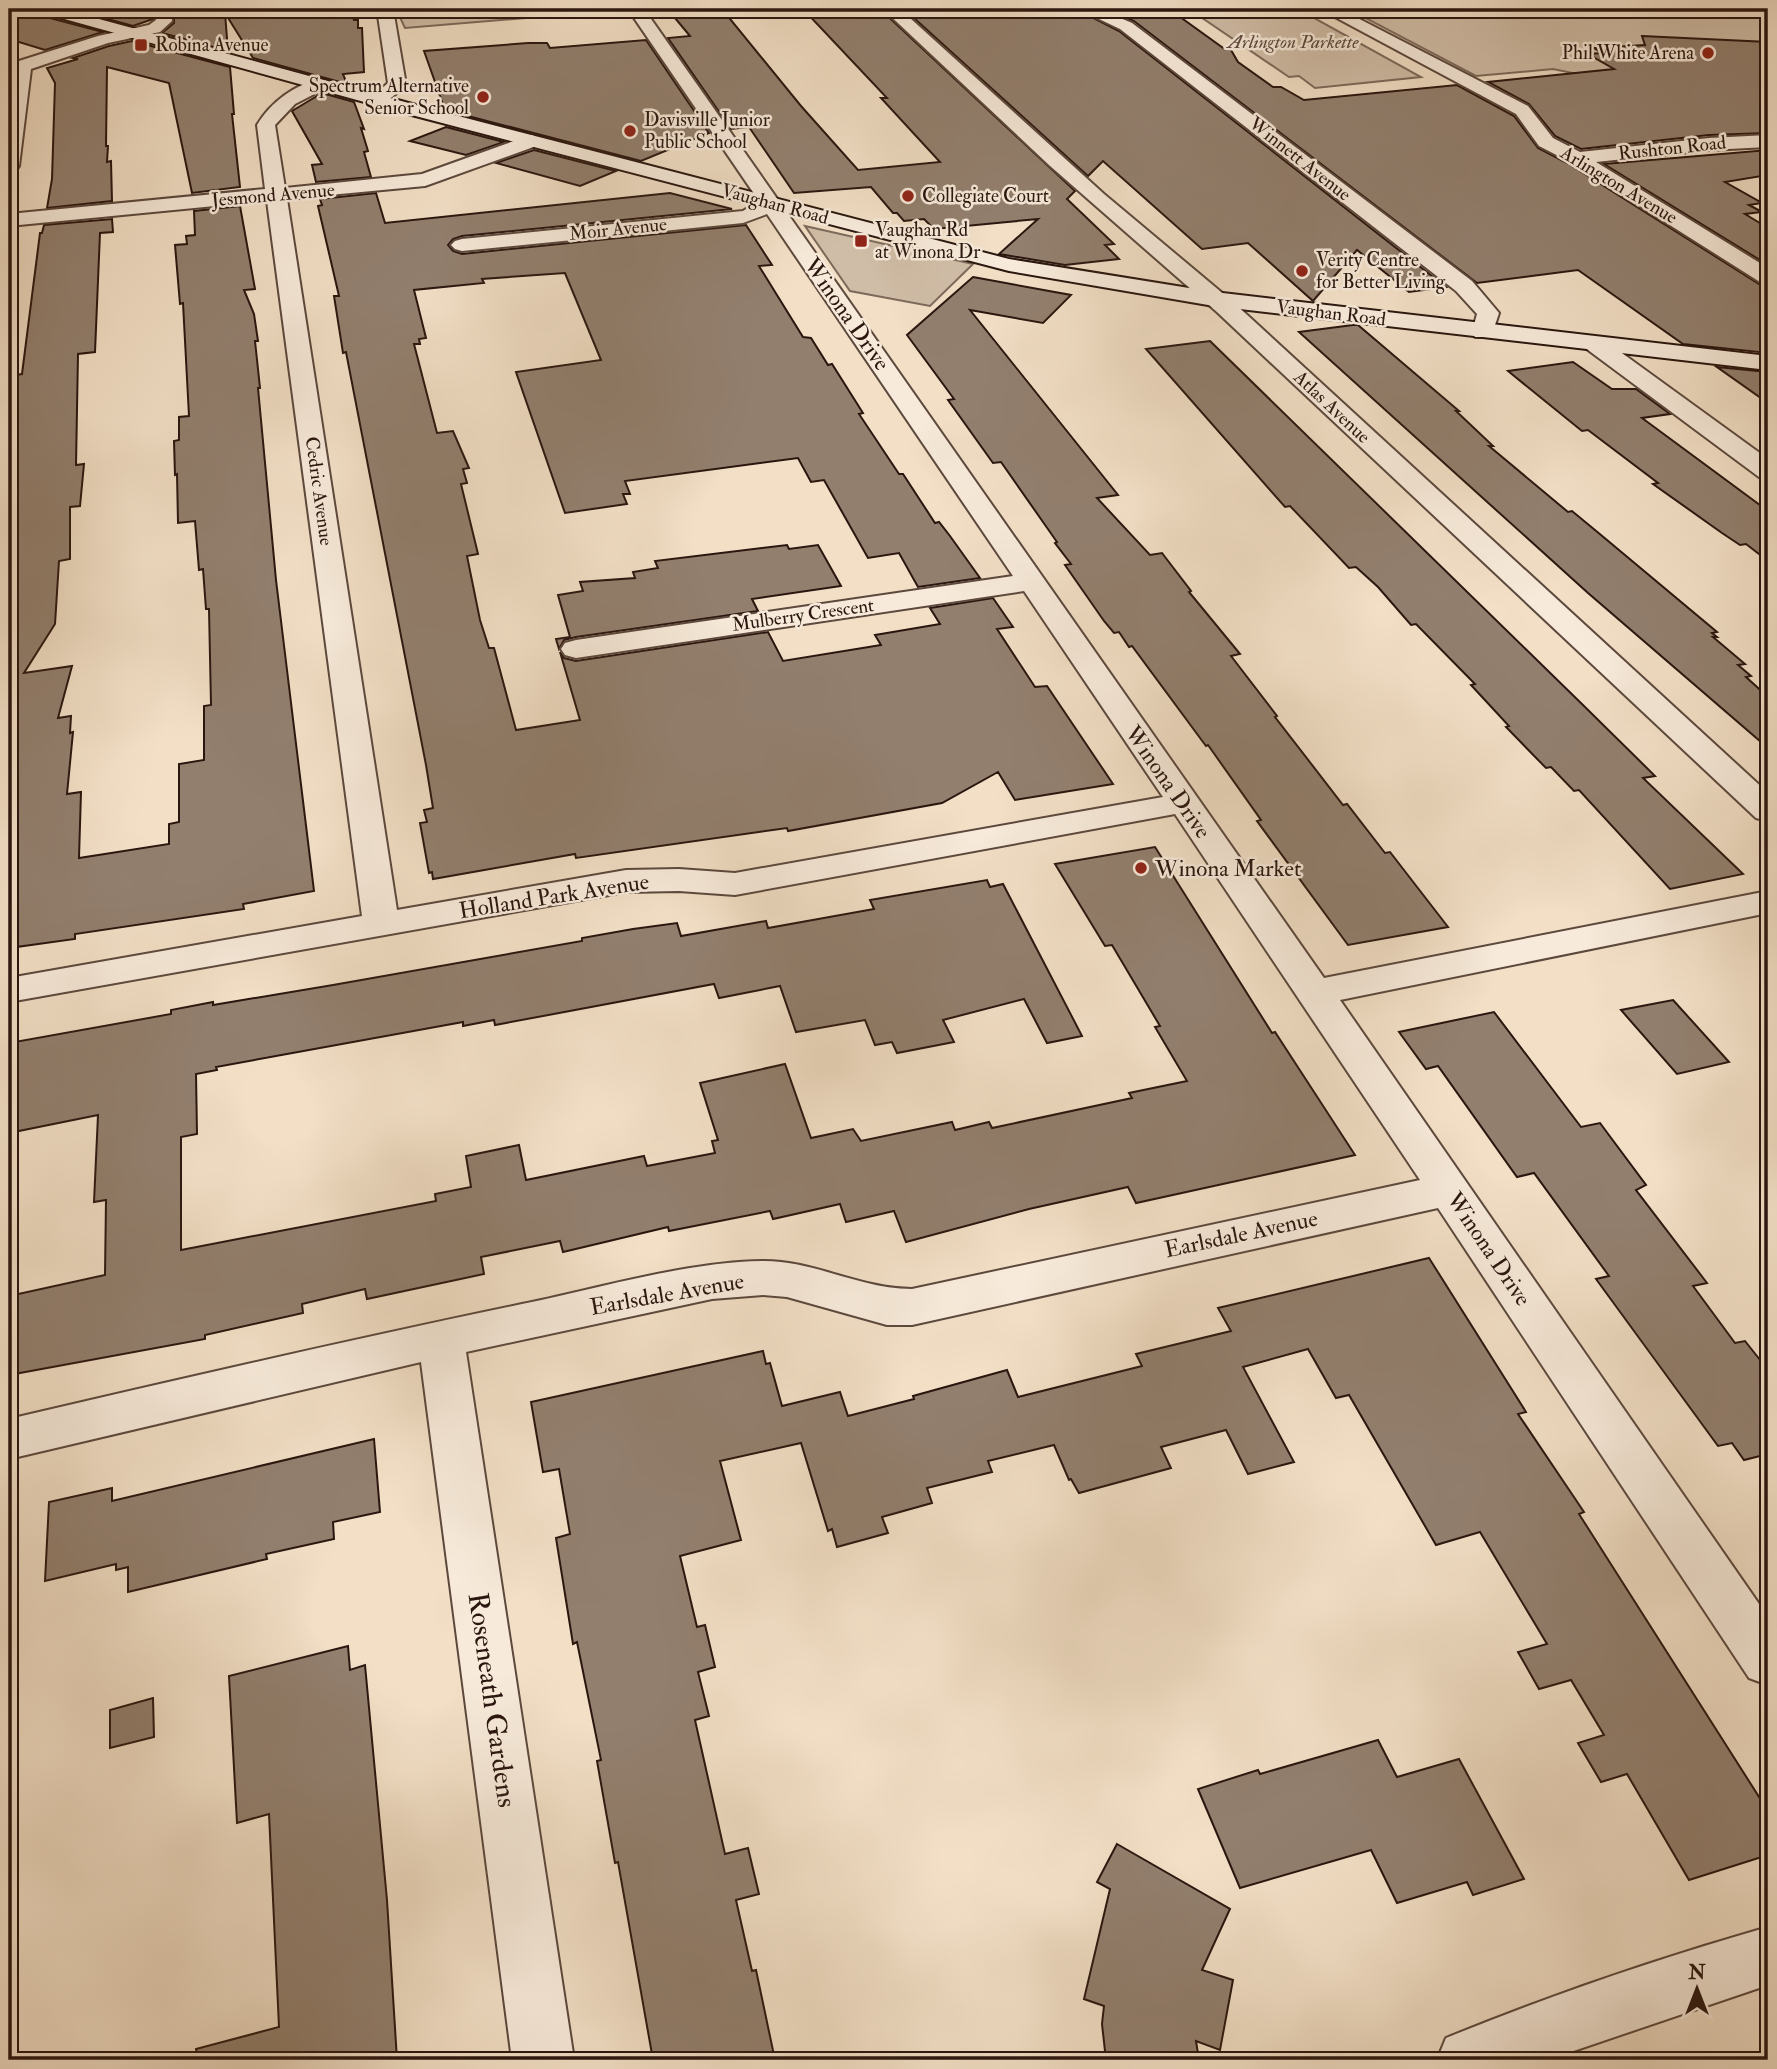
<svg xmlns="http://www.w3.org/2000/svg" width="1777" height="2069" font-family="'IM FELL Double Pica',serif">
<rect width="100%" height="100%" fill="#f2dfc6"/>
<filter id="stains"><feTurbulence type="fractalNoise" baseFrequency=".00286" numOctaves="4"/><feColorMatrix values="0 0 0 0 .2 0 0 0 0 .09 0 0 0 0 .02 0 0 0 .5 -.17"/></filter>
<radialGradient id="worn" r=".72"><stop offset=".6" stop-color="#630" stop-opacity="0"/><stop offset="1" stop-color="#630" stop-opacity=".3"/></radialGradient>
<g fill="#d0bda7" stroke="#7d6a5b" stroke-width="2">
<path d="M396 9H622V10L405 28Z"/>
<path d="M1189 9H1298L1421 77 1315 88 1299 76 1289 77Z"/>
<path d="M1388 9H1768V100L1709 101 1553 69 1476 76 1354 12Z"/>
<path d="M805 226 973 264 930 306 850 291Z"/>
</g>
<g fill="#927f6e" stroke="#2a160f" stroke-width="2">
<path d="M9 9H34L38 15 103 32 45 50 9 39Z"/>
<path d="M71 9H153V19L133 26Z"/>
<path d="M174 9H351L354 20H358V28H362L364 72 343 74 347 84 253 58 225 13 228 51 162 33 174 23Z"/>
<path d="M701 9H722L801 106 858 170 940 162 881 98H887L803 9H880L1075 191 1067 199 1114 244 1105 245 1119 259 1065 265 999 254 1038 219 934 229 924 219 904 221 897 213H893L871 187 794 193 749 127 731 129 668 38 690 36 670 12Z"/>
<path d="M904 9H1076L1119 31 1446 287 1409 292 1357 250 1313 301 1248 243 1202 249 1103 161 1088 176Z"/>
<path d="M1105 9H1169L1226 50H1231L1238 62 1273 87H1281L1304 100 1457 85 1514 116 1538 148 1569 164 1759 284 1768 285V353L1683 344 1578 270 1477 283 1134 21Z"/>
<path d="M1642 36 1768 42V124L1762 125 1768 133 1709 135 1581 149 1555 136 1529 104 1488 82 1614 69 1588 54 1602 53 1594 48 1645 45Z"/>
<path d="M646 40 709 133 641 161 445 110 424 51 528 43H547L550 48Z"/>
<path d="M132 41 230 67 234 114H232L240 187 192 193 169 83 107 67 106 146H108L107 162 111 161 112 201 47 208 52 179 55 83 47 68 78 59 73 58 109 46Z"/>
<path d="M322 93 354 102 364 129 361 128 368 151 364 152 371 177 316 182 312 165 322 164 292 111Z"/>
<path d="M446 127 504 142 466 155 410 141Z"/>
<path d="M534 150 616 171 580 186 496 163Z"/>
<path d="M1768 150V175L1725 182 1762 203 1749 205 1762 212 1745 214 1768 228V265L1604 164Z"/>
<path d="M376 193 385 223 670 193 732 209 462 236 453 239 448 245 453 251 462 254 746 225 772 265 759 266 803 337 811 338 828 365 832 364 863 413 859 414 899 474H903L935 523 939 522 950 536 980 578 918 587 899 553 868 558 824 480 811 482 798 458 625 481 630 494H623L627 504 565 513 516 372 601 360 565 273 482 279 484 283 414 290 426 338 419 339 420 344H414L437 433 453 431 469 468 463 469 467 483 461 484 478 554 467 556 480 620 489 648H494L516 730 580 720 560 652 564 658 576 661 768 632 783 661 881 645 875 635 940 624 930 608 993 598 1013 627 997 629 1035 687 1047 686 1113 784 1015 800 998 772 942 803 788 831 787 828 576 858 575 854 433 879 432 872 429 873 420 823 427 822 424 810 433 808 426 765 346 352 343 353 334 296H339L318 206 322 205 320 199Z"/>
<path d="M240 206 255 289 244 290 254 314 258 341H255L260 388H258L276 580 314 891 243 904 244 909 75 934V939L9 948V385L15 384V375L22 374 40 233H42L44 225 112 219 113 232 100 233 95 352 78 354 76 465 84 464 80 506 70 507V559L59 561 55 624 24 673 72 666 58 718 71 716 70 733 73 732 67 794 81 792 79 858 169 844V824L179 822V764L204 760V706L211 705 209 609H206L203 569 199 570 195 521 178 523 177 474 175 475 174 441 179 440V417L189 416 183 303 180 304 175 245 187 244 186 236 195 235 194 211Z"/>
<path d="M973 277 1071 295 1043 323 970 310 1118 495 1097 498 1150 555 1162 553 1191 591 1189 592 1240 654 1231 656 1277 716 1275 717 1343 805 1347 804 1385 853 1390 852 1448 927 1348 945 1257 821 1261 820 1208 745 1206 746 1132 646 1129 647 1119 632 1114 633 1104 621 1065 565 1071 564 1055 543 1057 542 1001 462 993 463 948 400 954 399 907 335Z"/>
<path d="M1353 325H1358L1459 411H1456L1493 446H1489L1568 512 1572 511 1601 535 1717 632 1712 633 1717 637H1713L1745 664 1738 665 1751 676 1746 677 1768 697V748L1588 593 1299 332Z"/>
<path d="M1210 341 1585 707 1655 776 1643 778 1743 874 1670 889 1579 790 1574 791 1551 767 1546 768 1506 727 1509 726 1471 685 1475 684 1416 624 1411 625 1378 587 1356 567 1349 568 1290 506 1285 507 1146 349Z"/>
<path d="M1573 362 1612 389H1636L1670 414 1642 418 1768 511V561L1746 544 1740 545 1722 533 1653 484 1658 483 1588 430 1582 431 1508 371Z"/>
<path d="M1717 367 1768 372V403Z"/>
<path d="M787 545 789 549 818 545 841 586 752 599 758 611 576 637 564 640 559 649 556 639 570 637 558 595 583 591 580 582 635 578 633 572 658 568 655 561Z"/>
<path d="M1155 847 1272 1033 1275 1032 1355 1155 1136 1203 1128 1187 1029 1209 906 1242 894 1211 846 1222 840 1204 773 1219 770 1211 669 1231 668 1227 563 1252 560 1241 481 1257 484 1274 367 1299 365 1289 302 1304 303 1313 205 1335V1339L9 1375V1296L105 1275 106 1200 94 1202 98 1115 9 1133V1043L171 1014V1010L213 1002V1005L333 985 582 941V938L633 929 677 923 681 936 766 921 768 928 874 909 870 900 987 880 990 887 1003 884 1082 1036 1047 1043 1024 999 943 1020 954 1042 897 1053 892 1042 875 1045 865 1020 796 1032 780 986 719 998 714 984 495 1025 494 1020 463 1026V1022L216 1067 217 1070 196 1074 197 1134 181 1137V1250L436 1201 435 1194 471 1187 466 1156 519 1145 526 1180 644 1156 647 1166 715 1153 712 1141 718 1140 700 1083 785 1064 811 1138 853 1129 861 1141 952 1122 955 1130 989 1122 992 1128 1132 1098 1129 1093 1187 1081 1155 1027 1160 1026 1112 945 1105 946 1055 864Z"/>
<path d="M1673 1000 1729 1062 1677 1074 1621 1010Z"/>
<path d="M1494 1012 1581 1127 1600 1123 1646 1185 1636 1190 1707 1283 1693 1286 1735 1343 1745 1341 1768 1370V1454L1744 1460 1732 1443 1718 1446 1596 1279 1609 1276 1534 1173 1517 1177 1438 1066 1426 1069 1399 1032Z"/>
<path d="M1429 1258 1526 1412 1518 1414 1584 1512 1579 1514 1768 1811V1855L1689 1880 1627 1774 1601 1782 1578 1743 1604 1735 1571 1680 1539 1689 1518 1652 1547 1644 1480 1532 1436 1545 1349 1395 1336 1398 1308 1349 1243 1367 1294 1462 1248 1474 1226 1430 1161 1447 1171 1468 1079 1493 1071 1479 1069 1480 1054 1445 988 1461 992 1472 927 1488 932 1503 882 1517 888 1533 837 1547 832 1529 828 1531 801 1443 720 1461 741 1540 680 1556 697 1627 705 1625 715 1667 698 1672 709 1716 695 1720 725 1854 748 1848 759 1894 736 1900 752 1971 756 1970 775 2060H653L618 1862 615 1863 597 1761 601 1760 577 1642 573 1644 556 1538 570 1534 559 1469 543 1472 531 1402 763 1351 766 1364 770 1363 782 1406 840 1392 848 1416 914 1399 913 1396 1007 1370 1018 1397 1142 1366 1136 1354 1231 1331 1218 1308Z"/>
<path d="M374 1439 380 1512 333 1522 334 1539 266 1554 267 1559 128 1592V1567L116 1570V1564L45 1581 49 1502 112 1488V1501Z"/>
<path d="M348 1646 350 1670 365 1665 387 1900 397 2060H198L196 2049 279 2027 269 1814 237 1823 229 1676Z"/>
<path d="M153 1698 154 1737 110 1748V1710Z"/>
<path d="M1378 1740 1397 1777 1459 1759 1524 1879 1473 1895 1467 1882 1397 1903 1371 1850 1240 1888 1198 1789 1258 1770 1260 1774Z"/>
<path d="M1117 1844 1230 1909 1202 1970 1233 1980 1220 2050 1196 2041 1199 2060H1106L1102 2024 1104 2006 1084 1999 1110 1889 1097 1882Z"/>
</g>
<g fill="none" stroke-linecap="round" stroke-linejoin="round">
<defs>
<g id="street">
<path d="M155 9H171L172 21 160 32 108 43 31 69 19 166 16 170 9 172C9 143 2 84 19 61L98 36 149 25 156 20Z"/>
<path d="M377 9H393L406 85 384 104 378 105 369 100 388 83Z"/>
<path d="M628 9H644L1324 978 1768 891V913L1340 1000 1768 1617V1685L1749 1678 1438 1208 912 1325H887L787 1297 763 1295 712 1299 466 1352 574 2060H512L421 1362 9 1459V1419C179 1379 350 1340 522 1304 596 1289 686 1262 762 1261 813 1260 860 1289 912 1289L1420 1180 1175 814 735 895 679 891 626 892 9 1002V978L362 916 267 201 9 226V214L265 189 257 125C271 102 294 85 320 79L329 84 326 88 295 104 275 125 285 188 422 174 525 137 532 135 541 141 539 145 425 186 287 199 397 910 626 870 679 869 735 873 1163 797 1024 591 576 658 565 655 561 649 565 643 576 640 1013 576 767 214 743 223 462 251 455 249 451 245 455 241 462 239 743 211 759 201Z"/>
<path d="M883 9H900L1104 194 1233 302 1768 793V821L1756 818 1217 312 1049 165Z"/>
<path d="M1078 9H1099L1132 23 1472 281 1499 313 1491 337H1475L1472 332 1477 314 1456 291 1120 29Z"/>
<path d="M1320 9H1340L1528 106 1553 138 1580 152 1709 138 1768 135V147L1709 150 1596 162 1768 268V283L1760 282 1570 162 1539 146 1516 114Z"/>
<path d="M1596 338 1604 340 1768 459V479L1759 477 1588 350 1584 345 1588 340Z"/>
<path d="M1768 1927V1985L1547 2060H1437L1446 2038C1551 1995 1660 1958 1768 1927Z"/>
</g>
<path id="secondary" d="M37 9H62L416 105 1009 259 1214 292 1768 356V370L1214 306 1009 271 404 113 39 12Z"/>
</defs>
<use href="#street" stroke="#5c483d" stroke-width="4"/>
<use href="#secondary" stroke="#2a160f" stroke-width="4"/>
<use href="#street" fill="#f7eada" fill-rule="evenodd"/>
<use href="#secondary" fill="#f7eada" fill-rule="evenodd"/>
</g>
<g fill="#8f2418" stroke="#f7eada" stroke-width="2.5">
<rect x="134" y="38" width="14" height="14" rx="3.5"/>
<circle cx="1708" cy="53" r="7"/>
<circle cx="483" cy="97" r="7"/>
<circle cx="630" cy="131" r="7"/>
<circle cx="908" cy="196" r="7"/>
<rect x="854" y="234" width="14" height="14" rx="3.5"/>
<circle cx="1302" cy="271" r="7"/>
<circle cx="1141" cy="868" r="7"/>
</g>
<g text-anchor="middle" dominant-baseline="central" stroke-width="5" stroke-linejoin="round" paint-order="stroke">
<g font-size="19" font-style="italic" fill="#5c483d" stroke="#f7eada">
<text x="1293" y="42">Arlington Parkette</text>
</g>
<g font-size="19" fill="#2a160f" stroke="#f7eada" text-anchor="start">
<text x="155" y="45">Robina Avenue</text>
<text x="1694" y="53" text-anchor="end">Phil White Arena</text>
<text x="469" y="86" text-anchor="end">Spectrum Alternative<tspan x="469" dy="22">Senior School</tspan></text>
<text x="644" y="120">Davisville Junior<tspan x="644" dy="22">Public School</tspan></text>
<text x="922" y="196">Collegiate Court</text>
<text x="875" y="230">Vaughan Rd<tspan x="875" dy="22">at Winona Dr</tspan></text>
<text x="1316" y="260">Verity Centre<tspan x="1316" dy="22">for Better Living</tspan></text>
</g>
<g font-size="19" fill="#2a160f" stroke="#f7eada">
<text transform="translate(1672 148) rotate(-6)">Rushton Road</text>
<text transform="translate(1300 159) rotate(38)">Winnett Avenue</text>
<text transform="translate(1619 185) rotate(31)">Arlington Avenue</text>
<text transform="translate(273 195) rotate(-5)">Jesmond Avenue</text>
<text transform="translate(775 204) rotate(15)">Vaughan Road</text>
<text transform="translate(618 229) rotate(-6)">Moir Avenue</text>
<text transform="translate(1331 313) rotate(7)">Vaughan Road</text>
<text transform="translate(1332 407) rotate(43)">Atlas Avenue</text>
<text transform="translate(319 491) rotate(82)">Cedric Avenue</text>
<text transform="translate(803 615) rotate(-8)">Mulberry Crescent</text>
</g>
<g font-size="23" fill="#2a160f" stroke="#f7eada">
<text transform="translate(847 314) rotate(55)">Winona Drive</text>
<text transform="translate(1168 782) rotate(55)">Winona Drive</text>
<text transform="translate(554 896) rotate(-9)">Holland Park Avenue</text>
<text transform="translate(1241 1234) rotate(-12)">Earlsdale Avenue</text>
<text transform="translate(1489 1249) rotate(56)">Winona Drive</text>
<text transform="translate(667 1294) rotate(-10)">Earlsdale Avenue</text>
</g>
<g font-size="23" fill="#2a160f" stroke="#f7eada" text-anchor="start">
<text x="1155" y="868">Winona Market</text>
</g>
<g font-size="28" fill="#2a160f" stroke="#f7eada">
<text transform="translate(492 1700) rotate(82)">Roseneath Gardens</text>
</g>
</g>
<rect width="1777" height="2069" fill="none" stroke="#f2dfc6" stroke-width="35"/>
<rect x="10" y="10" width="1756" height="2048" fill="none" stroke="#2a160f" stroke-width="3.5"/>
<rect x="18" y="18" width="1742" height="2034" fill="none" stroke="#2a160f" stroke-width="2"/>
<g transform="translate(1697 1989)" stroke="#f7eada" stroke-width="5" paint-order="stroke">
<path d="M0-5L12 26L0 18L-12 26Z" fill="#2a160f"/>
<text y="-10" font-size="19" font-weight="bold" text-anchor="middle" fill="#2a160f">N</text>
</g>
<rect width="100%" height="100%" filter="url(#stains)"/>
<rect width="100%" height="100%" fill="url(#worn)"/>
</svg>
